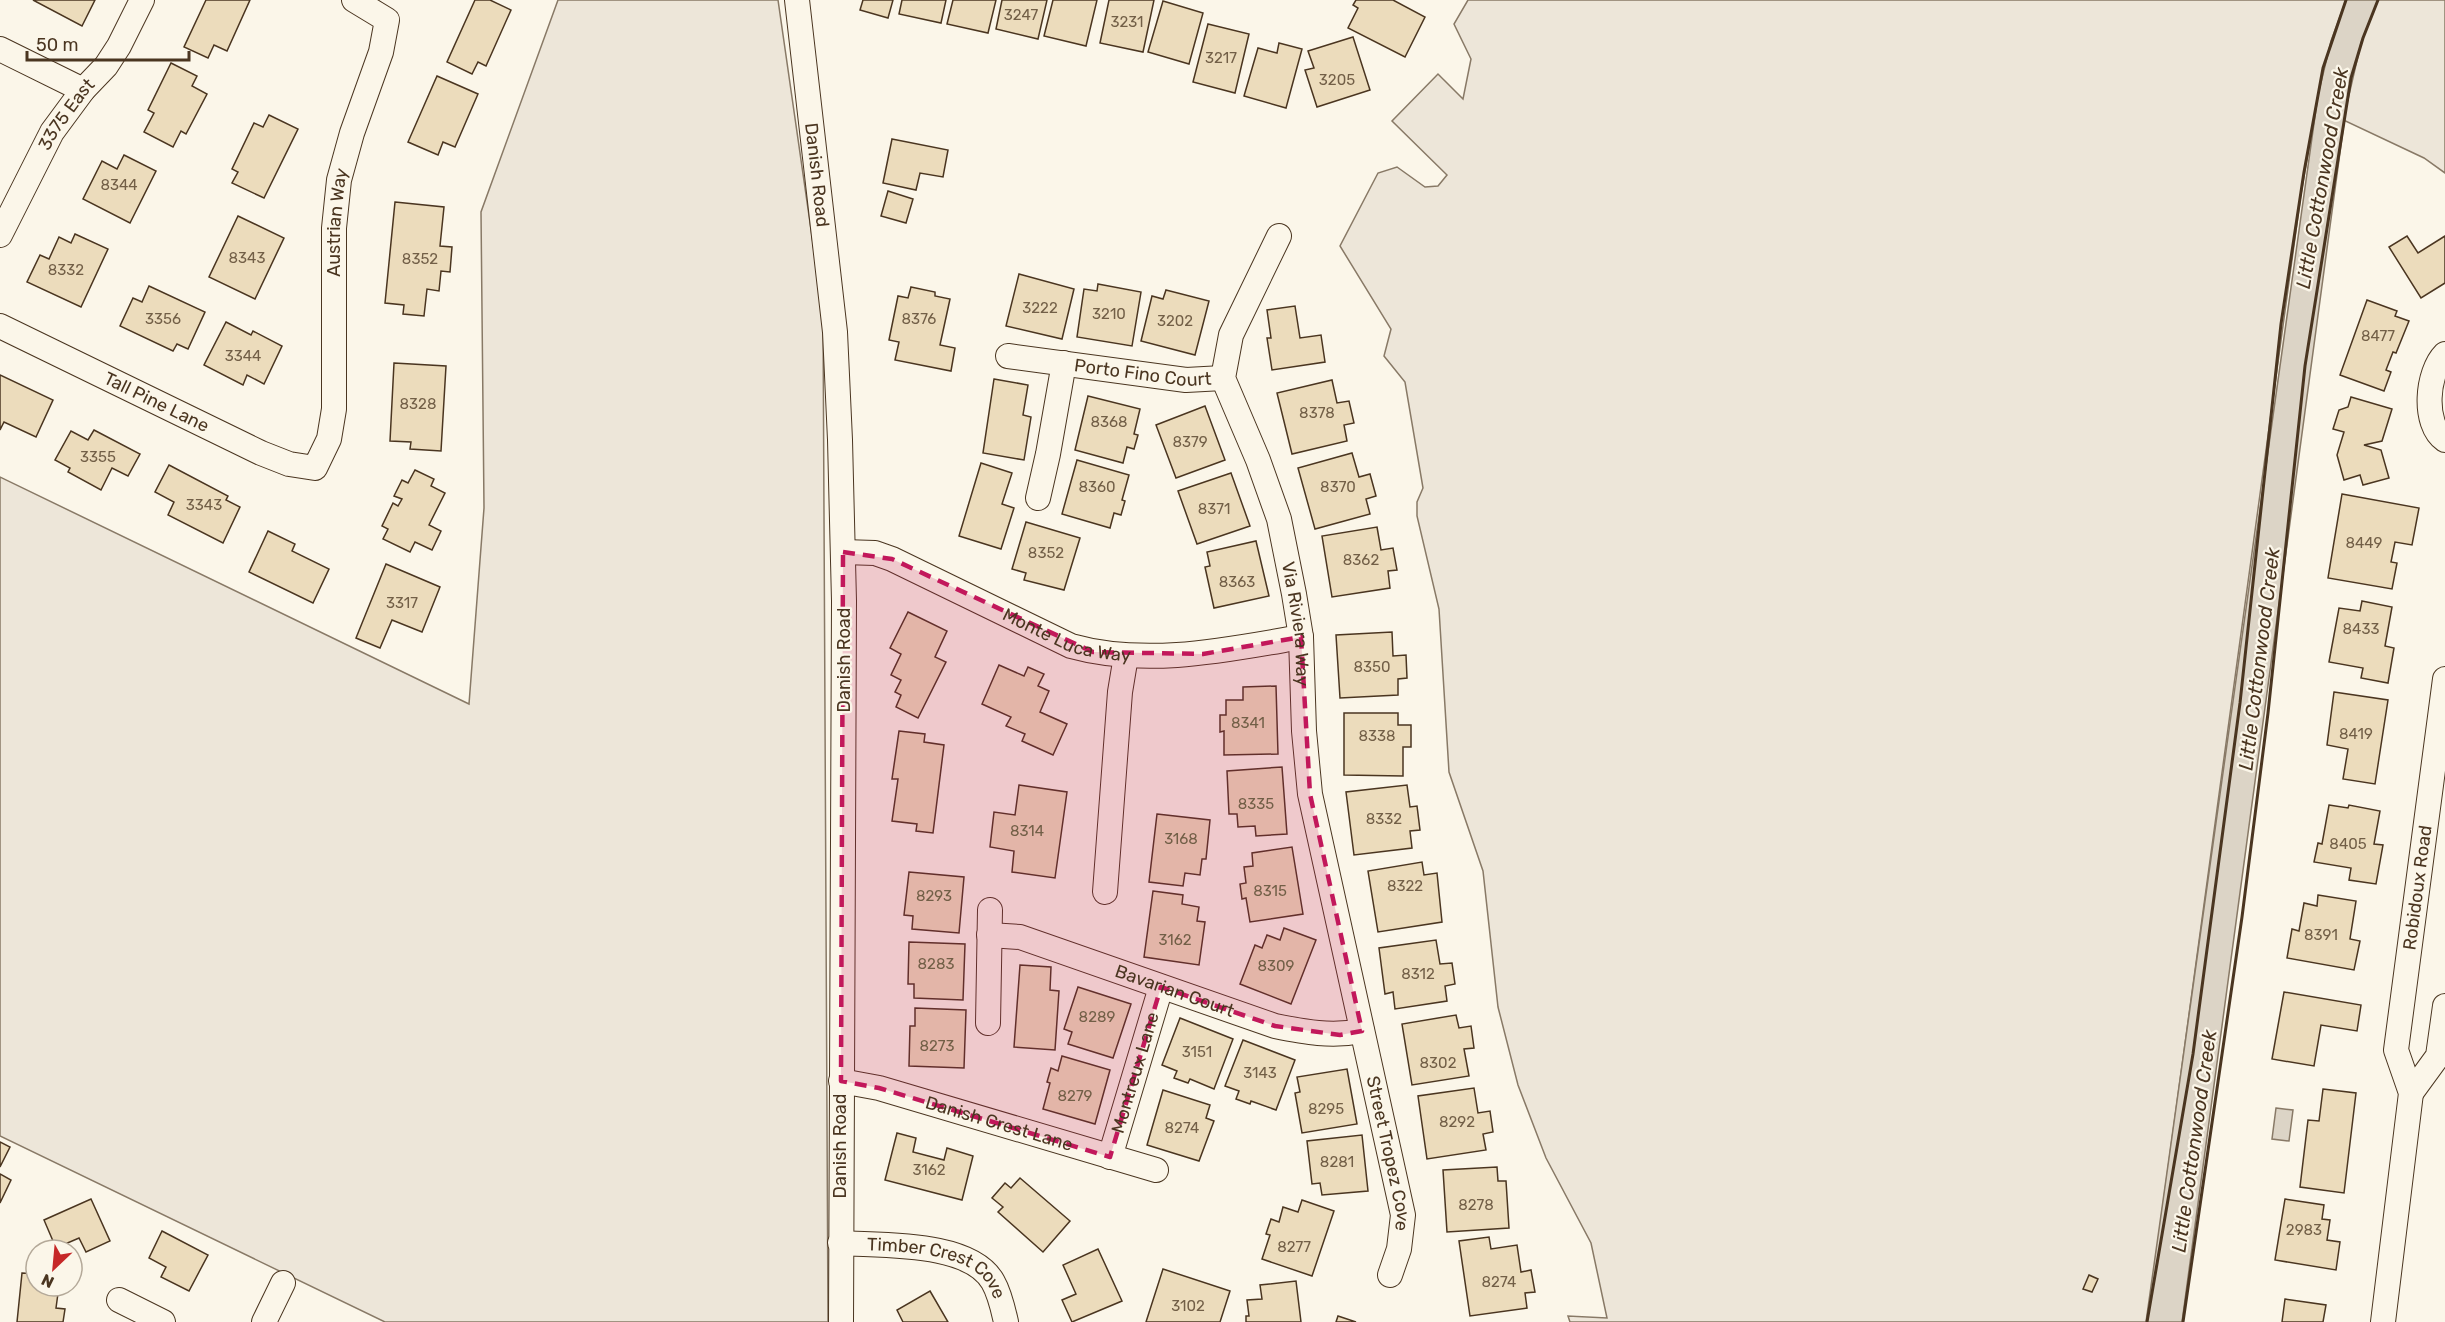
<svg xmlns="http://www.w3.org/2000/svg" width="2445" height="1322" font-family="Rubik,sans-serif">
<rect width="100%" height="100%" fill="#fbf6e9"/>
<g fill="#ede6d9" stroke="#887966" stroke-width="1.5">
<path d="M558 0H778L823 313 828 1322H385L0 1136V477L469 704 484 508 481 212Z"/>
<path d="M1468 0H2445V173L2424 158 2316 107 2301 194 2147 1322H1570L1568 1316 1607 1318 1591 1243 1546 1158 1518 1085 1498 1007 1483 871 1449 772 1439 609 1417 516V502L1423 488 1405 382 1384 356 1391 329 1340 246 1378 173 1397 167 1425 187 1438 186 1447 175 1392 121 1438 74 1463 99 1471 59 1454 24Z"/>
</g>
<g fill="#dcd4c6" stroke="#887966" stroke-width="1.5">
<path d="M2346 0H2378L2361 43 2346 108 2182 1322H2146L2318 95 2331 41Z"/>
<path d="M2276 1108 2293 1110 2289 1141 2272 1139Z"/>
</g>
<g fill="#ecdcbc" stroke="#4a3520" stroke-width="1.5">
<path d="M33 0H95L82 26Z"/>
<path d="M206 0H250L227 51 214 45 208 58 184 47Z"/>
<path d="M475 0H490L511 10 486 66 478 62 472 74 447 62Z"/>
<path d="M863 0H893L888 18 860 10Z"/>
<path d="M902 0H946L941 23 899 14Z"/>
<path d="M953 0H996L988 33 947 24Z"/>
<path d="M1002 0H1047L1038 39 996 29Z"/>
<path d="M1053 0H1097L1086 46 1044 36Z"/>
<path d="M1109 0H1154L1143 52 1100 43Z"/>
<path d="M1356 0H1393L1425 17 1405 57 1348 28 1358 8 1353 5Z"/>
<path d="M1163 1 1203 13 1189 64 1148 52Z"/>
<path d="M1208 24 1249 34 1235 93 1193 82Z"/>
<path d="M1353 37 1370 90 1317 107 1305 70 1314 68 1308 51Z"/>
<path d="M1279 43 1302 49 1286 108 1244 96 1258 48 1277 53Z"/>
<path d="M171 63 197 76 192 86 207 94 186 134 181 131 173 147 144 132 154 113 148 110Z"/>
<path d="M437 76 478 94 455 147 443 142 438 155 408 142Z"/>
<path d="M269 115 298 129 264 198 232 183 238 172 232 169 254 123 263 127Z"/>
<path d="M892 139 948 150 943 177 920 173 916 190 883 183Z"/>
<path d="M124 155 156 171 130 223 83 199 102 161 117 169Z"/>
<path d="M888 191 913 199 906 223 881 216Z"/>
<path d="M395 202 444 207 440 246 452 247 450 272 441 271 439 291 427 289 424 316 403 314 404 305 385 303Z"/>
<path d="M238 216 284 238 255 299 209 277Z"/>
<path d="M75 234 108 249 81 307 27 282 40 255 49 259 59 237 71 243Z"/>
<path d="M2407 236 2418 253 2445 236V283L2421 298 2389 247Z"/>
<path d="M1019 274 1074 289 1062 339 1006 326Z"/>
<path d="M1098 284 1141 292 1132 346 1077 337 1084 289 1097 291Z"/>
<path d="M149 286 205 312 188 349 177 344 173 351 120 326 133 298 142 302Z"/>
<path d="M911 287 935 292V296L950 299 940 345 955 348 951 371 895 360 899 342 889 340 898 296 908 298Z"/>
<path d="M1166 290 1209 301 1195 355 1141 341 1152 296 1163 299Z"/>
<path d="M2367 300 2397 311 2395 316 2409 321 2396 353 2393 352 2386 370 2391 372 2384 391 2340 375Z"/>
<path d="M1295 306 1300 338 1321 335 1325 362 1272 370 1267 338H1271L1267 310Z"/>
<path d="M226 322 251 335 253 331 282 346 264 384 247 375 243 385 204 365Z"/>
<path d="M394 363 446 366 441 451 410 449 411 442 390 441Z"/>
<path d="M0 375 53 400 36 437 4 422 0 430Z"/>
<path d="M994 379 1028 385 1023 415 1031 417 1024 460 983 453Z"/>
<path d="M1332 380 1337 403 1349 401 1354 423 1344 425 1347 441 1292 454 1277 393Z"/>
<path d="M1088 396 1140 409 1134 434 1138 435 1134 449 1127 447 1123 463 1075 450Z"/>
<path d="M2351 397 2392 409 2382 441 2364 445 2381 450 2389 478 2363 485 2360 475 2344 480 2337 455 2344 432 2333 429 2339 410 2348 407Z"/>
<path d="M1205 406 1225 460 1176 478 1156 425Z"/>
<path d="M94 430 140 454 128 476 112 468 101 490 68 472 70 468 55 460 71 431 88 440Z"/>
<path d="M1352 453 1359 477 1370 474 1376 496 1366 499 1370 514 1315 529 1298 468Z"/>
<path d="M1077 460 1129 475 1122 500 1125 501 1121 515 1114 513 1110 528 1062 514Z"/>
<path d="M981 463 1012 473 1002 504 1014 508 1001 549 959 536Z"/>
<path d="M169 465 228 496 226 500 240 507 223 543 168 515 174 502 155 492Z"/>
<path d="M415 470 434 479 431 486 445 493 429 525 441 531 432 550 415 542 410 552 383 539 388 529 382 526 393 503 398 506 402 499 394 496 402 480 408 483Z"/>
<path d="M1231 473 1250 526 1197 544 1178 491Z"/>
<path d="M2342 494 2419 508 2412 545 2395 542 2391 562 2397 563 2392 589 2328 578Z"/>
<path d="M1026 522 1080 538 1064 590 1024 580 1026 573 1012 569Z"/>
<path d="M1377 527 1381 550 1393 548 1397 570 1388 571 1390 588 1332 597 1322 536Z"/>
<path d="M268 531 295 544 292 551 329 569 313 603 249 572Z"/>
<path d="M1256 541 1269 596 1214 608 1205 567 1210 566 1207 552Z"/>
<path d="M386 564 440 587 422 632 392 620 380 648 356 638Z"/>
<path d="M2362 601 2392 607 2385 646 2394 648 2388 683 2361 678 2363 668 2329 662 2339 608 2360 611Z"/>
<path d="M908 612 947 631 935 657 946 662 918 718 896 707 901 695 895 692 901 680 891 675 901 654 890 648Z"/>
<path d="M1392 632 1393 656 1406 655 1407 678 1398 679V695L1340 698 1336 635Z"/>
<path d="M999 665 1024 676 1028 667 1044 674 1038 686 1049 691 1040 712 1067 724 1053 755 1022 741 1025 734 1006 726 1011 717 982 704Z"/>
<path d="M1276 686 1278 754 1224 755V731L1220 732V715H1226V700H1243V687Z"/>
<path d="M2334 692 2388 700 2375 784 2343 779 2348 749 2327 745Z"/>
<path d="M1344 713H1398V725H1411V747H1403V776L1344 775Z"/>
<path d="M899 731 925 734 924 742 944 745 933 833 916 831 917 824 892 821 898 779H892Z"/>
<path d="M1282 767 1287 834 1256 836 1255 826 1238 827 1237 814H1229L1227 771Z"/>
<path d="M1019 785 1067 792 1055 878 1012 872 1014 851 990 847 994 812 1015 815Z"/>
<path d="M1407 785 1410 807 1417 806 1420 830 1410 831 1412 848 1354 855 1346 792Z"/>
<path d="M2329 805 2348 808 2349 805 2380 811 2374 844 2383 845 2376 884 2349 880 2351 868 2314 862 2318 843 2322 844Z"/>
<path d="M1157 814 1210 820 1206 859H1202L1200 875 1185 873 1183 886 1149 882Z"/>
<path d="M1292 847 1303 914 1250 922 1246 898 1242 899 1240 884 1246 883 1244 867 1253 866 1252 853Z"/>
<path d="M1422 862 1424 875 1437 873 1442 922 1378 932 1368 871Z"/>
<path d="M909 872 964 877 959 933 912 929 913 916 904 915Z"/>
<path d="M1153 891 1183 895 1182 904 1199 907 1197 921 1205 922 1199 965 1144 957Z"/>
<path d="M2318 895 2356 901 2350 939 2360 941 2354 970 2287 958 2292 929 2299 931 2304 903 2317 906Z"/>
<path d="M1284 928 1316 940 1291 1004 1240 984 1255 945 1262 948 1267 935 1280 940Z"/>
<path d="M1436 940 1440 964 1452 963 1455 984 1445 986 1447 1001 1395 1009 1393 992 1385 994 1379 948Z"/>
<path d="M909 942 965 944 963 1000 914 998V984H908Z"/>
<path d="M1020 965 1051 967 1050 990 1059 991 1055 1050 1014 1047Z"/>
<path d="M1078 987 1131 1004 1113 1058 1068 1044 1072 1032 1064 1029Z"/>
<path d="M2284 992 2361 1005 2357 1031 2321 1025 2314 1066 2272 1059Z"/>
<path d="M915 1008 966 1010 964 1068 909 1066 910 1026H915Z"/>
<path d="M1456 1015 1459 1028 1471 1026 1474 1048 1464 1049 1469 1076 1412 1085 1402 1024Z"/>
<path d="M1180 1018 1233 1039 1214 1089 1190 1079 1188 1083 1174 1078 1177 1071 1162 1065Z"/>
<path d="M1243 1040 1295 1060 1276 1110 1251 1101 1250 1104 1236 1099 1239 1091 1225 1086Z"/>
<path d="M1062 1056 1110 1070 1095 1124 1043 1109 1050 1083 1047 1082 1051 1068 1058 1071Z"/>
<path d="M1347 1069 1357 1124 1302 1133 1295 1093 1300 1092 1297 1077Z"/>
<path d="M1474 1088 1478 1113 1490 1111 1493 1132 1483 1134 1486 1150 1427 1159 1418 1096Z"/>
<path d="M2323 1089 2356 1093 2344 1193 2300 1187 2308 1120 2319 1121Z"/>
<path d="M1163 1090 1210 1105 1206 1118 1214 1121 1199 1161 1147 1145Z"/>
<path d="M897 1133 916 1138 913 1152 944 1160 947 1148 973 1156 962 1200 885 1180Z"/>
<path d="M1362 1135 1368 1191 1322 1195 1320 1183 1312 1184 1307 1141Z"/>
<path d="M0 1142 10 1147 0 1167Z"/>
<path d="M1497 1167 1498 1181H1506L1509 1228 1447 1232 1443 1170Z"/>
<path d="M0 1174 11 1180 0 1203Z"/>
<path d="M1020 1178 1070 1221 1043 1252 998 1212 1003 1207 992 1198 1005 1183 1011 1188Z"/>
<path d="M91 1199 110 1241 86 1252 79 1238 56 1248 44 1220Z"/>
<path d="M2285 1199 2324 1205 2322 1219 2330 1220 2327 1240 2340 1242 2336 1270 2275 1260Z"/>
<path d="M1302 1200 1334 1211 1312 1276 1262 1259 1270 1235 1266 1234 1271 1219 1279 1222 1283 1207 1298 1212Z"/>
<path d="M162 1231 208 1255 189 1291 161 1277 166 1267 149 1258Z"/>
<path d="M1489 1237 1491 1249 1517 1245 1521 1272 1531 1270 1535 1292 1525 1293 1527 1308 1470 1316 1459 1241Z"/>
<path d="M1098 1249 1122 1301 1072 1322 1062 1300 1076 1294 1063 1265Z"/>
<path d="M1163 1269 1230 1291 1220 1322H1146Z"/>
<path d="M22 1273 36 1274V1286H59L56 1308 65 1309 63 1322H17Z"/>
<path d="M2089 1275 2098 1279 2092 1292 2083 1289Z"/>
<path d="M1296 1281 1301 1322H1246V1316H1249L1247 1300 1262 1299 1260 1285Z"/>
<path d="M930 1291 948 1322H903L897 1310Z"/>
<path d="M2285 1299 2326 1305 2323 1322H2282Z"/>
<path d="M1338 1316 1356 1322H1336Z"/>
</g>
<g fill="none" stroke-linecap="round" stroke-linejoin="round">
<defs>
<g id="minor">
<path id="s1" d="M797 0 835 332 840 440 844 601 841 1322"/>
<path d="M0 49 83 90"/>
<path id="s2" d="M0 235 52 132 83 90 106 66 119 46 142 0"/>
<path id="s3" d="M1279 236 1231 335 1223 378 1258 460 1279 519 1294 594 1301 637 1304 731 1310 794 1403 1215 1399 1249 1390 1275"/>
<path id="s4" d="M0 326 261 453 289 464 315 468 329 439 334 409V228L339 180 352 133 381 52 387 20 354 0"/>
<path d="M2445 354C2427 372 2422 424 2445 440"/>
<path id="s5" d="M1008 356 1186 380 1223 378"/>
<path d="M1038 498 1048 454 1064 363"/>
<path id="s6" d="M843 552 875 553 892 559 1071 646C1146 667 1226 650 1301 637"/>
<path d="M1105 892 1120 692 1126 656"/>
<path id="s7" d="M989 935 1020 937 1275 1026C1305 1032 1331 1037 1362 1031"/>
<path d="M988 1023 990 910"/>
<path id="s8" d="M841 1081 879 1088 1156 1170"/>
<path d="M2411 1093 2438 1056 2445 1006"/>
<path id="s9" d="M1110 1157 1161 987"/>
<path id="s10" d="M840 1243C881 1246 970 1241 993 1282 1000 1294 1003 1309 1006 1322"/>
<path d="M119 1300 163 1322"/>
<path d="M264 1322 283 1283"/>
<path id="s11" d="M2383 1322 2411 1093 2396 1050 2445 679"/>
</g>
</defs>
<use href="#minor" stroke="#4a3520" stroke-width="26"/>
<use href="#minor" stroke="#fbf6e9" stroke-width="24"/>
<g stroke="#4a3520" stroke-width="3">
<path d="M2147 1322 2193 1054 2240 703 2281 324 2304 172 2323 68 2346 0"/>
<path d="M2183 1322 2242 917 2268 713 2305 366 2351 78 2363 38 2378 0"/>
</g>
</g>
<path fill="#c2185b" fill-opacity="0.2" stroke="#c2185b" stroke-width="4.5" stroke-dasharray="12 8" stroke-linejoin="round" d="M843 552 892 559 1093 652 1203 654 1301 637 1310 794 1362 1031 1340 1035 1275 1026 1161 987 1110 1157 879 1088 841 1081Z"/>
<g text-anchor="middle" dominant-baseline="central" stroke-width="4.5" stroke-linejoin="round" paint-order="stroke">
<g font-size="15" fill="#725f47">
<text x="1021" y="15">3247</text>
<text x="1127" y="22">3231</text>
<text x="1221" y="58">3217</text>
<text x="1337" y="80">3205</text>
<text x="119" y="185">8344</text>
<text x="247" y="258">8343</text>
<text x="420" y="259">8352</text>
<text x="66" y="270">8332</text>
<text x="1040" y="308">3222</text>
<text x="1109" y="314">3210</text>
<text x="163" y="319">3356</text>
<text x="919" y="319">8376</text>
<text x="1175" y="321">3202</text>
<text x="2378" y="336">8477</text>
<text x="243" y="356">3344</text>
<text x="418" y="404">8328</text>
<text x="1317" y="413">8378</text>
<text x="1109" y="422">8368</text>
<text x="1190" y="442">8379</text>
<text x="98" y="457">3355</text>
<text x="1097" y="487">8360</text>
<text x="1338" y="487">8370</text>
<text x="204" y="505">3343</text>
<text x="1214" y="509">8371</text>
<text x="2364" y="543">8449</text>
<text x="1046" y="553">8352</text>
<text x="1361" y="560">8362</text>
<text x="1237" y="582">8363</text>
<text x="402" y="603">3317</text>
<text x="2361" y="629">8433</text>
<text x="1372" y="667">8350</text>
<text x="1248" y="723">8341</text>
<text x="2356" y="734">8419</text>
<text x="1377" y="736">8338</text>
<text x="1256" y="804">8335</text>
<text x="1384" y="819">8332</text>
<text x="1027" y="831">8314</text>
<text x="1181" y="839">3168</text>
<text x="2348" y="844">8405</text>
<text x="1405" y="886">8322</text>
<text x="1270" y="891">8315</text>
<text x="934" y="896">8293</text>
<text x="2321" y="935">8391</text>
<text x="1175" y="940">3162</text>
<text x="936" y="964">8283</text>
<text x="1276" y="966">8309</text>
<text x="1418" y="974">8312</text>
<text x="1097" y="1017">8289</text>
<text x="937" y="1046">8273</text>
<text x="1197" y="1052">3151</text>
<text x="1438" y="1063">8302</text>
<text x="1260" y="1073">3143</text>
<text x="1075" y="1096">8279</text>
<text x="1326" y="1109">8295</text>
<text x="1457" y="1122">8292</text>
<text x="1182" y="1128">8274</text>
<text x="1337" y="1162">8281</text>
<text x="929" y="1170">3162</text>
<text x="1476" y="1205">8278</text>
<text x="2304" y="1230">2983</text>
<text x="1294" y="1247">8277</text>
<text x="1499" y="1282">8274</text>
<text x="1188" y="1306">3102</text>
</g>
<g font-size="18" fill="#4a3520" stroke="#fbf6e9">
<text stroke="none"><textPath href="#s2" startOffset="138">3375 East</textPath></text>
<text stroke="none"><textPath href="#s1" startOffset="176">Danish Road</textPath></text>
<text stroke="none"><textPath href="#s4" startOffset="596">Austrian Way</textPath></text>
<text stroke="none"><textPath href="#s5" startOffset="136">Porto Fino Court</textPath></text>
<text stroke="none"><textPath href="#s4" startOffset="174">Tall Pine Lane</textPath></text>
<text stroke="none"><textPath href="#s3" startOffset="412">Via Riviera Way</textPath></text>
<text stroke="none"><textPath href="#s6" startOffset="242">Monte Luca Way</textPath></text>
<text transform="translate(844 660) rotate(-90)">Danish Road</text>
<text stroke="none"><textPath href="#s11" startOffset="440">Robidoux Road</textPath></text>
<text stroke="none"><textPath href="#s7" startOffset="195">Bavarian Court</textPath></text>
<text stroke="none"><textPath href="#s9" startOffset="88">Montreux Lane</textPath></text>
<text stroke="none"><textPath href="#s8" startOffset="164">Danish Crest Lane</textPath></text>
<text transform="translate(840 1146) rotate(-90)">Danish Road</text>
<text stroke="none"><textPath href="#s3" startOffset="951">Street Tropez Cove</textPath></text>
<text stroke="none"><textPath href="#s10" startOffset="104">Timber Crest Cove</textPath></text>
</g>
<g font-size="20" font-style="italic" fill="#4a3520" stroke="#fbf6e9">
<text transform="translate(2322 178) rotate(-80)">Little Cottonwood Creek</text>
<text transform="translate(2259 659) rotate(-83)">Little Cottonwood Creek</text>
<text transform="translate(2194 1141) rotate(-82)">Little Cottonwood Creek</text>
</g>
</g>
<g transform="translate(54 1268) rotate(206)"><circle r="28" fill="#fbf6e9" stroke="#b4a999" stroke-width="1.5"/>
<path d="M0-4.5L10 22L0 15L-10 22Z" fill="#c62828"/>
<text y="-9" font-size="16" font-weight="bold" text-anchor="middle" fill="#4a3520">N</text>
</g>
<path d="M27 51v9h162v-9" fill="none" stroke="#4a3520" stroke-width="3"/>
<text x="36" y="51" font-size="18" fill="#4a3520" stroke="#fbf6e9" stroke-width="4.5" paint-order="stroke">50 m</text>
</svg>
